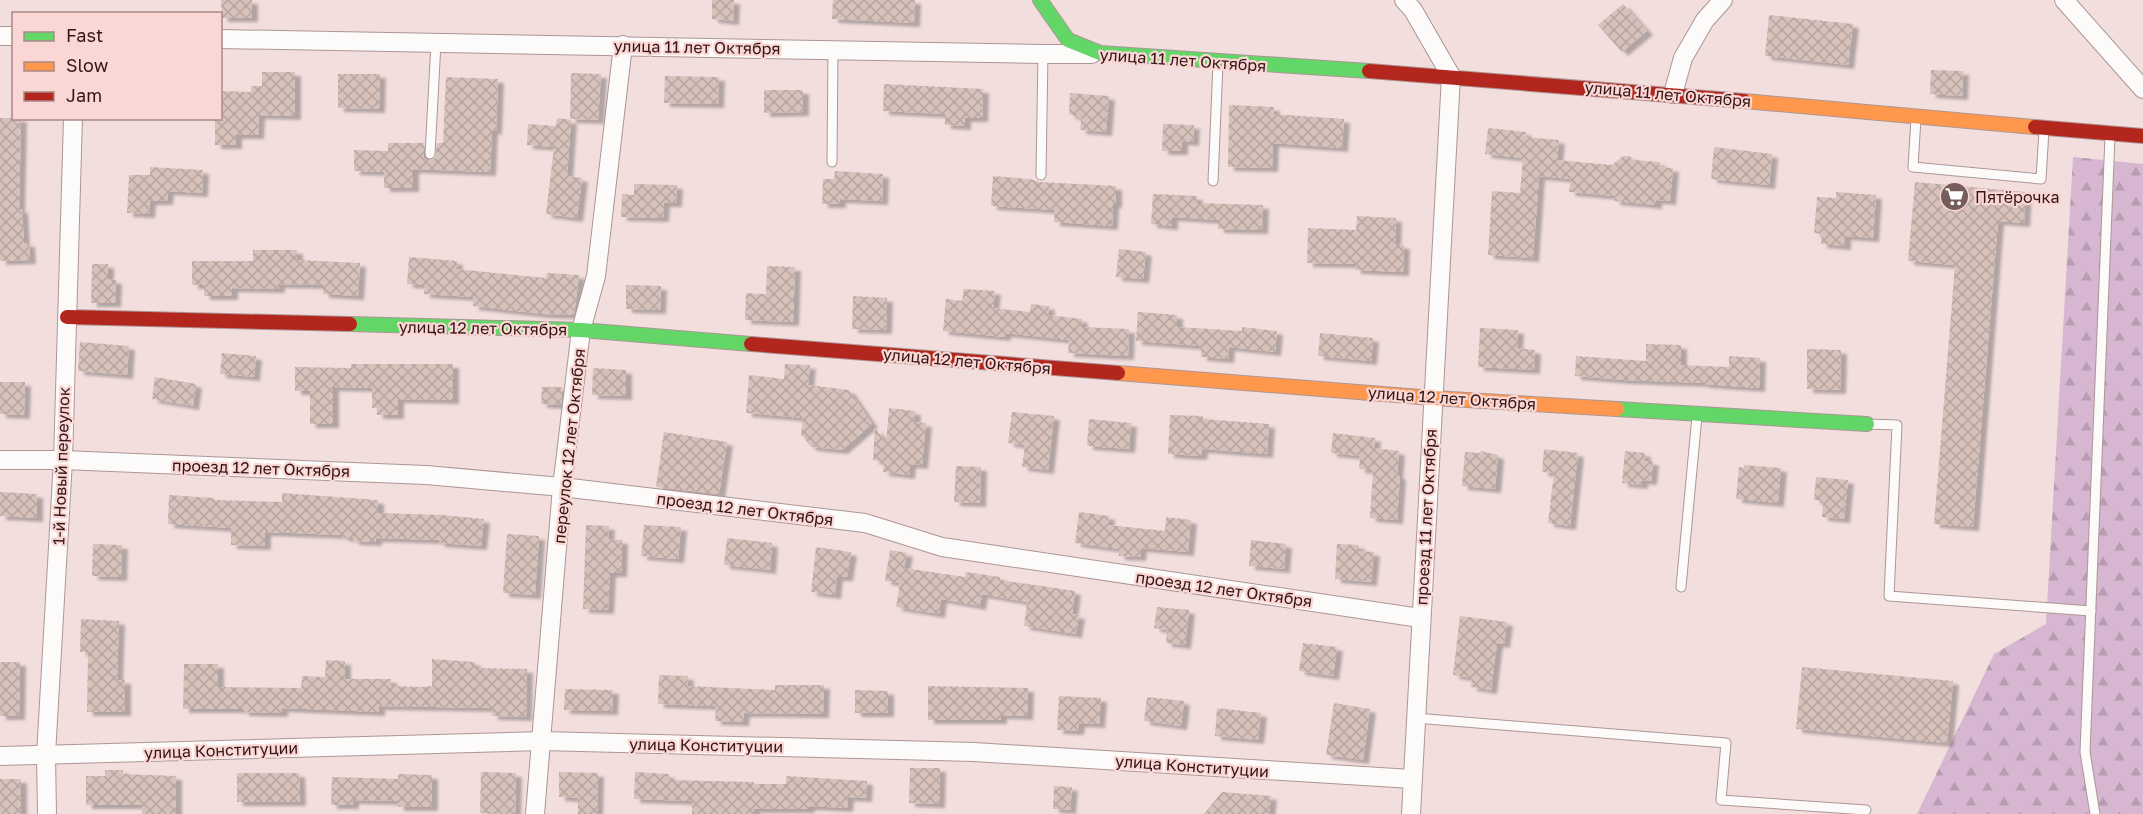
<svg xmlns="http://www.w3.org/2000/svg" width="2143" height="814" font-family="'Golos Text',sans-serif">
<defs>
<pattern id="forest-firs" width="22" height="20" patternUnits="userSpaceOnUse" patternTransform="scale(1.5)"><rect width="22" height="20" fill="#d6b6d0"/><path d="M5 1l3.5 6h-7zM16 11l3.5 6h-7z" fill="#b89cb2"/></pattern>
<pattern id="building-cross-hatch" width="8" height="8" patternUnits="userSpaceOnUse" patternTransform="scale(1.5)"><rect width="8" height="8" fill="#d6c1bb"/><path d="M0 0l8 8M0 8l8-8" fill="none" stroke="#b8a5a0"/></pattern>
<filter id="shadow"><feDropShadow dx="6" dy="4" stdDeviation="1.5" flood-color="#0004"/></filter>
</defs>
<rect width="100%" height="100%" fill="#f2dfdd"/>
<path fill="url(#forest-firs)" d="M2073 157 2143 164V814H1917L1994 654 2046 624Z"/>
<g fill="url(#building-cross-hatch)" filter="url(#shadow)">
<path d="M221 0H252V18H222Z"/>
<path d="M712 0H734L733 21 712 19Z"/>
<path d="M833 0H915L914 23 832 19Z"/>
<path d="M1623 4 1647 31 1622 52 1598 25Z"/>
<path d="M1769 15 1853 24 1848 65 1765 56Z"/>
<path d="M1931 70 1963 71 1962 96 1930 94Z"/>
<path d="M262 72H295V116L259 115 258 135H236V145H215V118H220V91L251 92V86H262Z"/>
<path d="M571 73 601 74 598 120 570 119Z"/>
<path d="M338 74H380L379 109 338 108Z"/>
<path d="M665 76 719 77 718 104 664 103Z"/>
<path d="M446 77 498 79 496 131 492 130 490 172 413 169V188H384V172L354 171V150L388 151V143H424V158L429 161 435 158 437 143H443Z"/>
<path d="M884 84 983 89 982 118H965V126L945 125V114L883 111Z"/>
<path d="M764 90H803V112L764 113Z"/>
<path d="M1070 93 1109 96 1106 132 1080 130 1081 118 1069 114Z"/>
<path d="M1229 105 1274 107 1273 114 1344 119 1342 148 1273 143 1272 168 1228 167Z"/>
<path d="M0 118H21L19 209H22L24 243H29L30 260 0 261Z"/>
<path d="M557 118 571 120 567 176 582 178 577 218 546 214 554 147 527 145 528 124 556 126Z"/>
<path d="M1163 124 1194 125 1193 142 1182 141V151H1162Z"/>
<path d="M1488 128 1526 132 1525 137 1559 140 1557 160 1612 165 1623 156H1630L1633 160 1660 162 1659 167 1673 168 1670 201 1656 200V205L1614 201 1615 196 1569 192 1571 179 1539 176 1533 258 1488 255 1492 191 1520 193 1523 158 1485 154Z"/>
<path d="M1714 147 1772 154 1769 185 1711 179Z"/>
<path d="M150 167 203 170 202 193 168 191 167 201H150L149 214 127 213 129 175H150Z"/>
<path d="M835 171 883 174 882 201 840 199V204H822L823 179H834Z"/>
<path d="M993 176 1030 179 1040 182 1116 186V204H1113L1112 226 1054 222 1055 210 991 206Z"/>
<path d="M1915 182 2026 192 2024 223 1998 221 1973 527 1934 524 1955 265 1908 261Z"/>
<path d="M634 184 677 185 676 203H664L663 218 621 217 622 194 634 195Z"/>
<path d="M1836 192 1876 195 1873 238 1845 236V246L1821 244 1822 234 1814 233 1817 197 1836 198Z"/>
<path d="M1153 194 1197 196 1196 203 1263 205 1262 230 1218 229V220L1172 217V226L1151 224Z"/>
<path d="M1357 216 1396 218 1395 244 1404 245 1403 272 1355 270V264L1307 263 1308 228 1356 230Z"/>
<path d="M1119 249 1146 252 1143 279 1116 277Z"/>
<path d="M253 250H297V260L360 263 358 296 323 294V285L279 284V289L232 288V296H204V285H192V261H253Z"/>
<path d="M409 257 457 261 456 269 546 278 547 273 579 275 574 315 543 314 473 306V297L424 294 425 285 407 284Z"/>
<path d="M92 264H108V279L116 280 115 303H91Z"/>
<path d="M767 266 795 267 793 322 745 320 746 293 766 294Z"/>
<path d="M626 285 661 286 660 310 626 309Z"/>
<path d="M964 289 995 291 993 308 1030 312 1031 304 1049 306 1048 315 1082 319 1081 327 1129 329 1128 356 1068 353 1069 340 1005 333V337L943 331 946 299 962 301Z"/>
<path d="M853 296 887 298 886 330 852 329Z"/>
<path d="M1138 312 1177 315V327L1242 331V327L1277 331 1275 352 1229 347 1228 359 1201 357V346L1136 341Z"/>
<path d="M1480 328 1518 330 1517 348 1535 350 1534 370 1478 367Z"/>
<path d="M1320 333 1373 338 1371 361 1318 356Z"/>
<path d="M80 342 129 346 127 375 78 371Z"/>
<path d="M1646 344 1681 345V365L1729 367V356L1760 358 1759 388 1704 384V383L1624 380 1575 376 1576 356 1646 361Z"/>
<path d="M1807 349 1841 350 1840 390 1807 389Z"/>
<path d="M222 353 256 356 254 377 220 374Z"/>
<path d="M351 364H453V400L398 399V415H377V408H372V388L333 387V424H310V391H295V367L351 368Z"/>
<path d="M785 364 810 365 808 385 849 390 872 424 842 450 811 447 801 434 803 418 746 413 749 375 784 379Z"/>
<path d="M593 368 626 370V396L592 395Z"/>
<path d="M155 377 196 384 193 406 152 399Z"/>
<path d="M0 382H25L24 415 0 414Z"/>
<path d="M542 387H562L561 405 541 404Z"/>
<path d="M889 408 915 411 914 422 926 423 922 465 910 464 909 475 883 472 884 462 873 460 875 428 886 443Z"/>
<path d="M1012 412 1054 416 1048 470 1022 467 1025 445 1008 443Z"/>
<path d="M1170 415 1203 416V419L1269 424 1267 454 1202 449 1201 456 1168 454Z"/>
<path d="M1089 419 1131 423 1129 449 1087 446Z"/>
<path d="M664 432 727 442 719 494 656 487Z"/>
<path d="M1333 433 1375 438 1374 448 1399 451 1397 475 1400 476 1397 520 1370 518 1373 470 1359 469 1360 456 1331 453Z"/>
<path d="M1544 449 1578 453 1570 526 1548 523 1554 473 1542 472Z"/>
<path d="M1481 451 1498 455 1495 489 1462 486 1465 452 1481 453Z"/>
<path d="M1625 451 1645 453 1644 461H1653L1651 481 1642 480V485L1622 483Z"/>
<path d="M1744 465 1781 468 1778 503 1736 499 1739 467 1744 468Z"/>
<path d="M956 466 981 467 980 503 954 502Z"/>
<path d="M1816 477 1848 480 1844 519 1822 517 1823 501 1814 500Z"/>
<path d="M0 492 37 494V518L0 516Z"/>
<path d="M282 493 378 500V513L442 515 484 519 481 546 439 543V540L376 538V542L353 541V538L342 537V535L265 532V546L231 545V528L168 524 169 495 214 498V500L282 502Z"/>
<path d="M1079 512 1109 516 1108 525 1165 531 1166 517 1191 520 1188 552 1141 548 1140 557 1119 556V549L1075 543Z"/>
<path d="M586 525 609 526 608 539 622 540 621 573H610L608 610 583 609Z"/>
<path d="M644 525 681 527 678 559 641 556Z"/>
<path d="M507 534 539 536 535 595 503 593Z"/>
<path d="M727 538 772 543 770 570 724 565Z"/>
<path d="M1251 540 1286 544 1284 569 1249 566Z"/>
<path d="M93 544 122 545 121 577 92 576Z"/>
<path d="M1337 544 1359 545V551L1374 552 1371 582 1335 579Z"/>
<path d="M816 547 851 552 847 577H837L835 595 811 592Z"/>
<path d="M890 550 907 553 904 568 965 577 966 572 1000 577V580L1075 591 1072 614 1079 615 1076 634 1024 626 1027 602 982 594 980 606 941 599 939 614 896 607 900 583 885 581Z"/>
<path d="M1157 607 1189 610 1185 645 1166 643 1167 630 1154 628Z"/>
<path d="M1460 616 1507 622 1504 644 1497 643 1491 690 1471 687 1472 678 1453 675Z"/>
<path d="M81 619 119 621 117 680H125V712H87L88 652H80Z"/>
<path d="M1303 643 1337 647 1333 676 1299 671Z"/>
<path d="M432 659 475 662V668L527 669 526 717 492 716V708L379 706V712L282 708V713L243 712V709H183L184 664H218V687L301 688 302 676 325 677 326 660 345 661V679H391V686L422 687 432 686Z"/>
<path d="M0 662H20L19 716H0Z"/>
<path d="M1802 667 1953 681 1947 743 1796 729Z"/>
<path d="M659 675 688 676 687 686 775 690V685H824L823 714 744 713 743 722 715 721 716 706 658 704Z"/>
<path d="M928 686 1028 688 1027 716 1001 715V720H928Z"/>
<path d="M565 689 613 690 612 711 564 710Z"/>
<path d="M855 690 888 691V713H855Z"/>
<path d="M1059 696 1101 698 1099 724 1079 723 1078 731 1057 730Z"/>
<path d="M1147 697 1184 701 1181 726 1144 721Z"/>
<path d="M1334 703 1370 709 1363 760 1326 755Z"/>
<path d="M1217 708 1261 713 1258 740 1215 736Z"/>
<path d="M910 768H940L939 804 909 803Z"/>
<path d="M105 770H123V774L176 776V814H142V805H86V776H105Z"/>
<path d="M481 772 516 773 515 814 480 813Z"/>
<path d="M559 772 598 773 597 814H578V798L559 797Z"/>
<path d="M635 772 669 774 668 780 754 782V784H786V776L867 781 866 798 848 797 847 808 809 806V809H754V814H692V801L634 799Z"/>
<path d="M237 773H299L300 802H237Z"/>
<path d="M398 774 432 775V807H398V801L353 800V805H331L332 777 398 779Z"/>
<rect x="0" y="779" width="21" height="35"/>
<path d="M1054 786 1072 787 1070 810 1053 809Z"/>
<path d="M1222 792 1271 796 1269 814H1204Z"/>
</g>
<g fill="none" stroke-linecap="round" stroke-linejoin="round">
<defs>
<g id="lane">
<path d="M1916 118 1913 167 2041 179 2044 130"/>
<path d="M430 154 436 43"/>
<path d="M832 162 833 50"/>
<path d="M1041 175 1043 54"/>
<path d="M1213 181 1218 63"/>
<path d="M1868 424 1897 425 1889 596 2091 611"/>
<path d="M1681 587 1697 416"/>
<path d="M1415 718 1726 743 1721 800 1866 810"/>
<path d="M2095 814 2085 752 2110 136"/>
</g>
<g id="street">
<path d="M1404 0 1413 10 1451 76 1411 814"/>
<path d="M2064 0 2143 89"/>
<path d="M0 36H14"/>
<path d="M220 39 1043 54H1092"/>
<path d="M1673 94 1683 58 1705 20 1723 0"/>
<path d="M0 460H63L426 475 562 487 865 523 942 547 1420 618"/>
<path d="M0 756 542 741 974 752 1412 779"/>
<path d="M47 814 46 755 63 460 73 118"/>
<path d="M535 814 562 487 581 330 596 276 623 45"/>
</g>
<g id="fast">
<path d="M1040 0 1068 40 1100 53 1369 71"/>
<path d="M350 324 581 330 751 344"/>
<path d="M1617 409 1867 424"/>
</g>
<g id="slow">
<path d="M1744 101 2035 127"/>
<path d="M1118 373 1433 398 1617 409"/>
</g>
<g id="jam">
<path d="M1369 71 1744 101"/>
<path d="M2035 127 2143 136"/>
<path d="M67 317 350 324"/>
<path d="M751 344 1118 373"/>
</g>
</defs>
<use href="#lane" stroke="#ac9695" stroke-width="11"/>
<use href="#street" stroke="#ac9695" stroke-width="20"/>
<use href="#fast" stroke="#ac9695" stroke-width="16"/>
<use href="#slow" stroke="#ac9695" stroke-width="16"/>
<use href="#jam" stroke="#ac9695" stroke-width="16"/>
<use href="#lane" stroke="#fdfafa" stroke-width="9"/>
<use href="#street" stroke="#fdfafa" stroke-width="18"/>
<use href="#fast" stroke="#63d668" stroke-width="14"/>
<use href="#slow" stroke="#ff974d" stroke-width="14"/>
<use href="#jam" stroke="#b3261e" stroke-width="14"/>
</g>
<defs>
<symbol id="supermarket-disc" viewBox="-11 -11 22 22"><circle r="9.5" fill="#765c5a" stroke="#fad7d5"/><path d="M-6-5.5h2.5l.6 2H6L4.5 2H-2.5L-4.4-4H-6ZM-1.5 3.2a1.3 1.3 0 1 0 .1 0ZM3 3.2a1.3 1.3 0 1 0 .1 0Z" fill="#fff"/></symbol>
</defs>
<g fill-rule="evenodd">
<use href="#supermarket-disc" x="1938" y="180" width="33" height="33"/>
</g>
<g text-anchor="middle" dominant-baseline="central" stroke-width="4.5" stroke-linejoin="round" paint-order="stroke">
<g font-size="16" fill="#331514" stroke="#fad7d5">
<text transform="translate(697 47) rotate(1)">улица 11 лет Октября</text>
<text transform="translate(1183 60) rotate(4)">улица 11 лет Октября</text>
<text transform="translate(1668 94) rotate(5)">улица 11 лет Октября</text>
<text transform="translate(483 328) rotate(1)">улица 12 лет Октября</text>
<text transform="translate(967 361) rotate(5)">улица 12 лет Октября</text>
<text transform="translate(1452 398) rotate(4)">улица 12 лет Октября</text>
<text transform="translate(569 446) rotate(-84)">переулок 12 лет Октября</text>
<text transform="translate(61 466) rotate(-88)">1-й Новый переулок</text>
<text transform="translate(261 468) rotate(2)">проезд 12 лет Октября</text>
<text transform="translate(745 509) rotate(7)">проезд 12 лет Октября</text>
<text transform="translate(1426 517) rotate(-87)">проезд 11 лет Октября</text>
<text transform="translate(1224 589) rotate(8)">проезд 12 лет Октября</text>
<text transform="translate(706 745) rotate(1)">улица Конституции</text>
<text transform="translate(221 750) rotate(-2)">улица Конституции</text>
<text transform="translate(1192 766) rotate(4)">улица Конституции</text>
</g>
<g font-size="16" fill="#331514" stroke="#fad7d5" text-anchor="start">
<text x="1975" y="197">Пятёрочка</text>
</g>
</g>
<rect x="12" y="12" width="210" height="108" fill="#fad7d5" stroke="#aa8988" stroke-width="1.5"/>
<rect x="24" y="32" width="30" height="9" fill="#63d668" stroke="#aa8988" stroke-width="1.5"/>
<text x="66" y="42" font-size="18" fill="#331514">Fast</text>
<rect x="24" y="62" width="30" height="9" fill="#ff974d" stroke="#aa8988" stroke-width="1.5"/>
<text x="66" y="72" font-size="18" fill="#331514">Slow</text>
<rect x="24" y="92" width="30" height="9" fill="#b3261e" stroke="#aa8988" stroke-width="1.5"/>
<text x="66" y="102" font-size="18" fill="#331514">Jam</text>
</svg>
